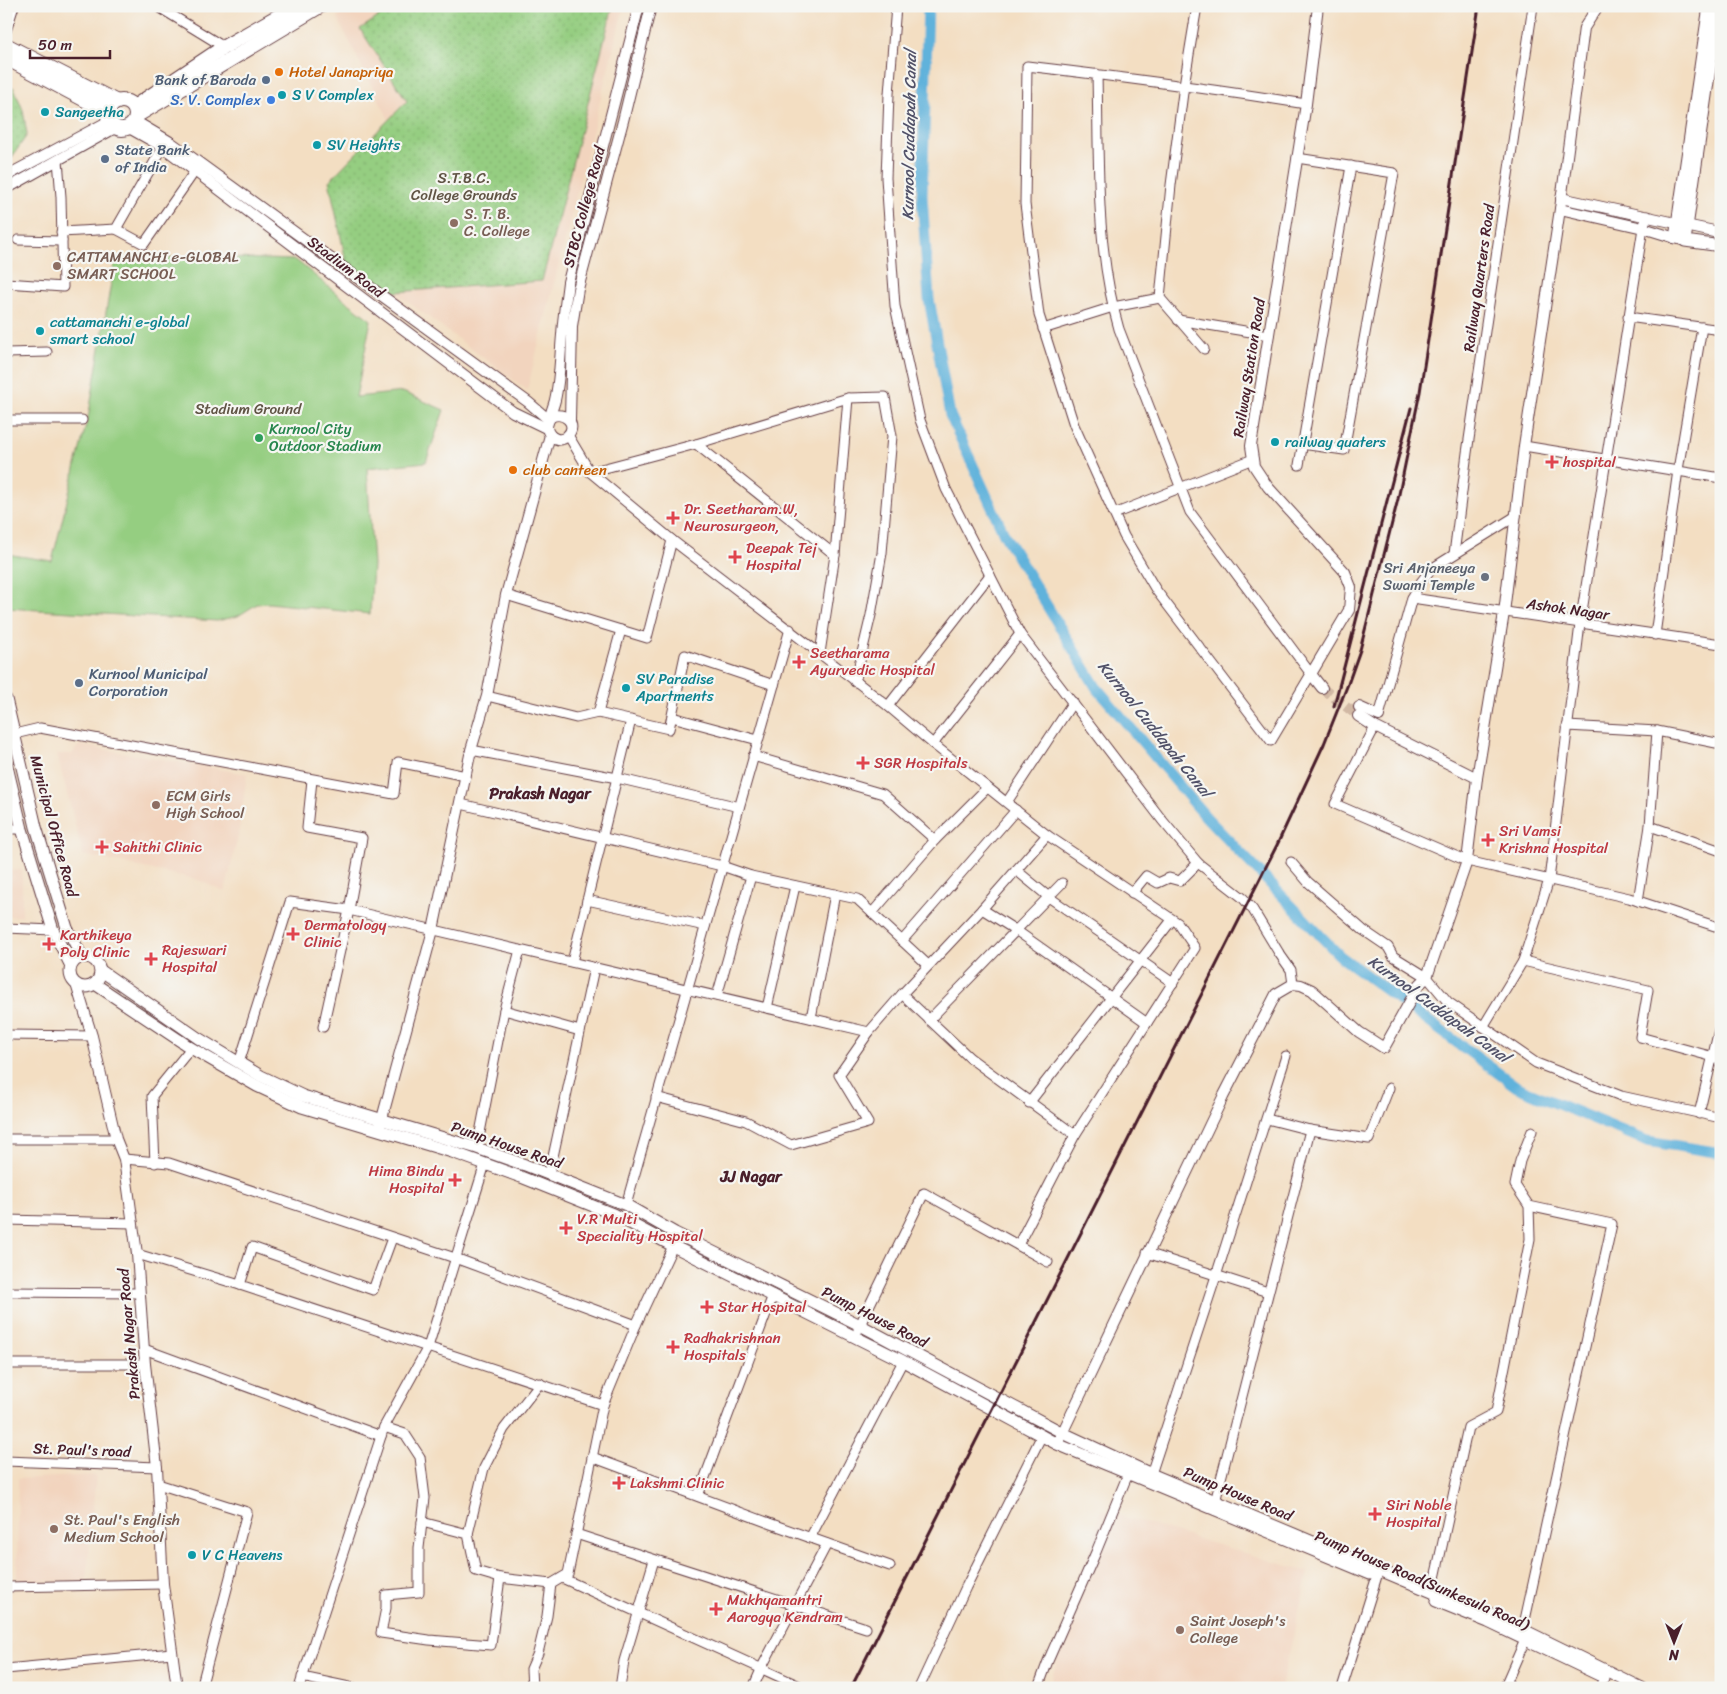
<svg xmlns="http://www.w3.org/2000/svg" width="1727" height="1694" font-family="Sriracha,sans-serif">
<defs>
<pattern id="park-dots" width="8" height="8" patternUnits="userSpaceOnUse" patternTransform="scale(1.25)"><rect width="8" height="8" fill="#95ce81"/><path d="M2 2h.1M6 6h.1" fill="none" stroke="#82b070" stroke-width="1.8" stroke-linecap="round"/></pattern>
</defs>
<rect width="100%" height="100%" fill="#f6f6f2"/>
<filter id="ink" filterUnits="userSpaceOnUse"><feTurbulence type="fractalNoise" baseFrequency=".02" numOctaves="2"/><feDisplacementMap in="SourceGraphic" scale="10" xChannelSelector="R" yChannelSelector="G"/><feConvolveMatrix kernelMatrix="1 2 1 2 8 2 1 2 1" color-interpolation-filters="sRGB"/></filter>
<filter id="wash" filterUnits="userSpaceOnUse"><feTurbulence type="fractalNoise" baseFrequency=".0096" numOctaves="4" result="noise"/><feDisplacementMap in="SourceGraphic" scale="20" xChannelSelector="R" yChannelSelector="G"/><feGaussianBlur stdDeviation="1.12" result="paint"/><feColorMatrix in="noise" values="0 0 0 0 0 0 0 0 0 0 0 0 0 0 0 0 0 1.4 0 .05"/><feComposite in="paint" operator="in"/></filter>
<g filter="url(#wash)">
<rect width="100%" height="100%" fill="#f3dec2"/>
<g fill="#f2d4be">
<path d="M356 6H624L527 390 395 292 347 266 329 181 389 120 337 17Z"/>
<path d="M672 512 688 524 678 537 662 524Z"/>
<path d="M79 745 247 774 238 836 225 892 196 879 83 855 57 754H72Z"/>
<path d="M22 870V916H6V871Z"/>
<path d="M96 1475 86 1583 17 1580 18 1479Z"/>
<path d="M1101 1510 1308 1572 1281 1688H1049Z"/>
</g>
<g fill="url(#park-dots)" stroke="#707656">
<path d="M395 6H613L542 281 395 292 347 266 329 181 407 101 360 29Z"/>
<path d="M6 84 14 88 23 110 27 135 12 157 6 161Z"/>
</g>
<path fill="#95ce81" stroke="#707656" d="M199 257 296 260 342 298 371 320 356 397 403 392 444 410 426 462 367 468 373 565 370 614 269 603 257 604 238 616 217 621 6 608V554L52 561 89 413 115 259Z"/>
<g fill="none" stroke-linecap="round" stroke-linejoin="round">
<path stroke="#60b2db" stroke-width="11" d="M928 6 922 196 929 299 950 415 1005 536 1096 687 1206 817 1340 956 1517 1087 1647 1141 1721 1153"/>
</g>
</g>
<g filter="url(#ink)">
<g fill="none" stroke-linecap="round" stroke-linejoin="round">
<path stroke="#d1b8a4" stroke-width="10" stroke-dasharray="10 5" stroke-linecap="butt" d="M1322 688 1358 716"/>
<defs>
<g id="minor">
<path d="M157 6 224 47"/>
<path d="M896 6 889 94 886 178 895 306 920 420 946 489 1020 634 1162 820 1198 863 1243 898 1253 910 1279 953 1291 970 1293 984"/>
<path d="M1197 6 1184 85 1171 185 1160 298 1204 349"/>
<path d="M6 31 14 6"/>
<path d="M1097 74C1099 159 1095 247 1119 329L1190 512 1311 674 1271 741 1156 590 1124 536 1074 425 1039 315 1025 204 1027 66C1120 77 1213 89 1306 104"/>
<path d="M1297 158 1394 173 1344 450 1302 444"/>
<path d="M1647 216 1643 228 1580 624 1549 880 1523 961 1648 990 1640 1037 1721 1059"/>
<path d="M116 229 144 244 195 171"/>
<path d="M61 232 116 229 163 147"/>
<path d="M18 240 62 241"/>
<path d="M6 283 63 287 61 197 58 160"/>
<path d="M1628 317 1721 330"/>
<path d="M1178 320 1269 335"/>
<path d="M1043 329 1113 307 1160 298"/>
<path d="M6 353 47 352"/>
<path d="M6 420H82"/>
<path d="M568 435 590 472 672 540 888 706 933 744 1047 835 1178 923 1195 948 1075 1135"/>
<path d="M696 444 835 555"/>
<path d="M1524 446 1721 478"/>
<path d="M1299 465 1351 166"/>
<path d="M590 472 696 444 848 398 885 397 892 436 882 553 871 615 855 682"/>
<path d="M1114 514 1253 459"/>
<path d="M1454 554 1467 453 1533 6"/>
<path d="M506 595 647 638 672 540"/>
<path d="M1412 598 1721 644"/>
<path d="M1655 635 1678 470 1702 327"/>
<path d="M820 653 835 555 848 398"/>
<path d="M487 696 576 718 598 713 621 630"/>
<path d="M888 706 990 575"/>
<path d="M598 713 669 729 685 655 774 685"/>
<path d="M1379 716 1412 598 1421 582 1431 569 1516 516"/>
<path d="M672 717 758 740"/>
<path d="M1567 726 1657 731 1721 744"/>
<path d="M1375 727 1335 804 1467 861 1629 898 1721 928"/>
<path d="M6 736 40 728 394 794 398 762 466 776"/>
<path d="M933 744 1020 634"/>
<path d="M471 750 617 778 739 807"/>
<path d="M753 756 883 794 935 840 872 913"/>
<path d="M312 780 307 828 362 838 349 910 323 1027"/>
<path d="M1007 802 1073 702"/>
<path d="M461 804 722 866 751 876 857 899 928 965"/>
<path d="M1650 826 1721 851"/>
<path d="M6 829H22"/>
<path d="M935 840 987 788"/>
<path d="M1291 862 1308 882 1363 930 1388 947 1393 956 1427 977 1448 1002 1536 1063 1621 1096 1721 1118"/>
<path d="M1016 870 1050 898 1173 983"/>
<path d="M1132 893 1146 876 1158 883 1169 878 1180 881 1198 863"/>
<path d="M587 900 705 926"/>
<path d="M1638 901 1650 826 1657 731"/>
<path d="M982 909 1017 931 1147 1023"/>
<path d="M6 928 53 930"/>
<path d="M902 941 1016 810"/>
<path d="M572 962 631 720"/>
<path d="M902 994 970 1058 1075 1135 1018 1245"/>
<path d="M717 996 751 876"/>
<path d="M767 1008 795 886"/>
<path d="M504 1010 580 1031"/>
<path d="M811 1018 835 894"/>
<path d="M929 1020 1062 883"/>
<path d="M1483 1027 1523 961"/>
<path d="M6 1035 92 1036"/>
<path d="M239 1063 290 902 349 910 869 1032"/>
<path d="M656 1097 746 1121 791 1145 868 1123 839 1075 869 1032 902 994 982 909 1047 835"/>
<path d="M1029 1103 1172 920"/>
<path d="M1699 1114 1721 1021"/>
<path d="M1267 1119 1310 1130"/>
<path d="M6 1139H116"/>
<path d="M477 1148 504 1010 520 950"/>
<path d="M124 1159 169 1163 455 1258 636 1325"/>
<path d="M155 1163 152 1096 191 1048"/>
<path d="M549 1175 594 968"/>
<path d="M626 1205 790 629"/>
<path d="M6 1220 133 1223"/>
<path d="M1147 1253 1268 1292"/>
<path d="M137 1254 240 1285 603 1405"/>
<path d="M240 1285 252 1247 373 1290 392 1238"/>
<path d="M6 1292 139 1293"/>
<path d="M858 1329 924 1193 1048 1262"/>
<path d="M144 1349 381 1436"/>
<path d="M6 1364H145"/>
<path d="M384 1427 405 1434 420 1457 425 1498 419 1548V1592L386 1595V1608L381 1633 429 1640 491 1645 500 1578 551 1584 547 1616 538 1653 531 1669 532 1688"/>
<path d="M592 1457 769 1523 890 1566"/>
<path d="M6 1461 157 1467"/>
<path d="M1149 1480 1216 1276 1286 1056"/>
<path d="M158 1484 247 1512 201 1688"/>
<path d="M698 1496 773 1295"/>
<path d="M1214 1506 1310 1130 1369 1139 1389 1088"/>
<path d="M422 1522 468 1534 476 1571 500 1578"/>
<path d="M468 1534 484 1468 504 1429 540 1383"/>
<path d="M576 1534 866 1628"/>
<path d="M810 1538 903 1361"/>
<path d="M562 1578 804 1688"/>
<path d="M551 1584 568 1574 603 1405 636 1325 673 1246"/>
<path d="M6 1587 163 1584"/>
<path d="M1432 1592 1468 1427 1496 1412 1530 1239 1529 1206 1515 1185 1520 1161 1532 1131"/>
<path d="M1523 1629 1612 1224 1529 1206"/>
<path d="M6 1669 172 1653"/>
<path d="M302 1677 354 1688"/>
<path d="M299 1688 384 1427 428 1347 485 1164"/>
<path d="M620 1688 624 1661 654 1560"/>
<path d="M753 1688 763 1665 827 1544"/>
<path d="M919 1688 966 1587 1042 1435"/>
<path d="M1038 1688 1048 1661 1096 1552 1128 1474"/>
<path d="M1342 1688 1377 1576"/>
<path d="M1504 1688 1525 1640"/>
<path d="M1600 1688 1604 1678"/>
</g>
<g id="tertiary">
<path d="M1318 6 1306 104 1251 446 1254 466 1268 487 1345 572 1351 587 1349 610 1311 674 1322 688"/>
<path d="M135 121 172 143 528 402 549 420"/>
<path d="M129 128 163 147 513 412 546 428"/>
<path d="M6 176 109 121"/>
<path d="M6 189 115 128"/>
<path d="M1561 198 1685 225"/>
<path d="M1560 209 1643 228 1682 240"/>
<path d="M551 417C564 410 579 425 567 436 560 443 549 438 547 428 546 426 554 405 555 400 560 379 560 356 562 335 563 317 566 299 568 282L639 6"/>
<path d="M570 420 572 326 578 289 623 121 651 6"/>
<path d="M1359 707 1379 716"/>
<path d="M1358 716 1375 727 1477 778"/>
<path d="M76 984 92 1036 116 1139 124 1159 137 1254 145 1364 157 1467 163 1584 177 1688"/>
<path d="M380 1126 433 930 471 750 487 696 506 595 550 435"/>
<path d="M1057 1444 1223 1097 1276 994 1293 984 1301 985 1312 990 1359 1032 1384 1048 1419 985 1427 977 1467 861 1477 778 1504 613 1524 446 1560 209 1584 28 1598 6"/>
</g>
<g id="secondary">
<path d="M1719 6 1685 241 1721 246"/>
<path d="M1688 226 1721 233"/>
<path d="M1675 238 1709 6"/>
<path d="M6 699 36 827 67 928 82 957"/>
<path d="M6 762 22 829 53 930 71 966"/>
<circle cx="85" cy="972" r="15"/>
<path d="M100 970 198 1038 261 1076 303 1096 477 1148 525 1165 626 1205 675 1233 860 1325 1063 1433 1151 1474 1432 1592 1487 1612 1642 1688"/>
<path d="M95 984 191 1048 257 1086 302 1107 452 1152 521 1177 613 1214 673 1246 903 1361 1057 1444 1370 1574"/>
<path d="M1436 1601 1488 1622 1599 1675"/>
</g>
<g id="primary">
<path d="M6 45 117 102"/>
<path d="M6 58 108 112"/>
<circle cx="122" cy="115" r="14"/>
<path d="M134 107 224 47 296 6"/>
<path d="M136 116 320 6"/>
</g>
</defs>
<use href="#minor" stroke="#633c42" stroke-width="11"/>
<use href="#tertiary" stroke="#633c42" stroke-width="12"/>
<use href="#secondary" stroke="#633c42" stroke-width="13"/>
<use href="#primary" stroke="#633c42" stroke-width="16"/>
<use href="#minor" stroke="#fff" stroke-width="9"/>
<use href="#tertiary" stroke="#fff" stroke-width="10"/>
<use href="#secondary" stroke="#fff" stroke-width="11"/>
<use href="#primary" stroke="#fff" stroke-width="14"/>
<g stroke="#4a1f2b" stroke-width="3">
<path d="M1334 706 1411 408"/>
<path d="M851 1688 1277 845 1324 744 1348 684 1360 650 1398 499 1420 392 1479 6"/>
</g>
</g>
</g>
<g fill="#e8710a" stroke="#f6f6f2" stroke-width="2">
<circle cx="279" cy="72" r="5"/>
<circle cx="513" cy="470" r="5"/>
</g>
<g fill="#5c6f8a" stroke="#f6f6f2" stroke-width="2">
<circle cx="266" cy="80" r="5"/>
<circle cx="105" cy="159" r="5"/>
<circle cx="79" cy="683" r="5"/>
</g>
<g fill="#0f9aa8" stroke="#f6f6f2" stroke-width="2">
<circle cx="282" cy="95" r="5"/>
<circle cx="45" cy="112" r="5"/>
<circle cx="317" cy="145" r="5"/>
<circle cx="40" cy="331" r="5"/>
<circle cx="1275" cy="442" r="5"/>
<circle cx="626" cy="688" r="5"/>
<circle cx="192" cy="1555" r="5"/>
</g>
<circle fill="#3f7fe0" stroke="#f6f6f2" stroke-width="2" cx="271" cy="100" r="5"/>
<g fill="#8d6e63" stroke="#f6f6f2" stroke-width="2">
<circle cx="454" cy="223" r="5"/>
<circle cx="57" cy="266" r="5"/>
<circle cx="156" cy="805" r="5"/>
<circle cx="54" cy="1529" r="5"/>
<circle cx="1180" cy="1630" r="5"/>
</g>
<circle fill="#2e9e5b" stroke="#f6f6f2" stroke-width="2" cx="259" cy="438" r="5"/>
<g fill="#e0444e" stroke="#f6f6f2" stroke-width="2">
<path d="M1549.5 454.5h5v5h5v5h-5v5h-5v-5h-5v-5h5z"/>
<path d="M670.5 510.5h5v5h5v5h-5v5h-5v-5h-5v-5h5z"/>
<path d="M732.5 549.5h5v5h5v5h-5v5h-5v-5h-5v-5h5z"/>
<path d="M796.5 654.5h5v5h5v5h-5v5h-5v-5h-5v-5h5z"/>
<path d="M860.5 755.5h5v5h5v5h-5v5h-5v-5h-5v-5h5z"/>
<path d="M1485.5 832.5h5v5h5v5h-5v5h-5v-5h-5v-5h5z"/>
<path d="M99.5 839.5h5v5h5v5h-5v5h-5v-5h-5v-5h5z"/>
<path d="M290.5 926.5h5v5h5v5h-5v5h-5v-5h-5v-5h5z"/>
<path d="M46.5 936.5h5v5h5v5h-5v5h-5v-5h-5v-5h5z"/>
<path d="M148.5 951.5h5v5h5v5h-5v5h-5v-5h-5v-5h5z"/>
<path d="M452.5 1172.5h5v5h5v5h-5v5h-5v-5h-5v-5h5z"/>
<path d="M563.5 1220.5h5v5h5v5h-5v5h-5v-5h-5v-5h5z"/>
<path d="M704.5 1299.5h5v5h5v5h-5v5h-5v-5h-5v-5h5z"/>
<path d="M670.5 1339.5h5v5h5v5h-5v5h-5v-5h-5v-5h5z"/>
<path d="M616.5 1475.5h5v5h5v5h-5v5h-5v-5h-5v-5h5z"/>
<path d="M1372.5 1506.5h5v5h5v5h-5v5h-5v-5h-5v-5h5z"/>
<path d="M713.5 1601.5h5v5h5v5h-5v5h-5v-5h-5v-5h5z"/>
</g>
<circle fill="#6b7280" stroke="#f6f6f2" stroke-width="2" cx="1485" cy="577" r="5"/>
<g text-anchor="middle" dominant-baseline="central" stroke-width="4.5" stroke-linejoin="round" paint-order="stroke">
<g font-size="15" fill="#c56008" stroke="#f6f6f2" text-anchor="start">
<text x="289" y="72">Hotel Janapriya</text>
<text x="523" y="470">club canteen</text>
</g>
<g font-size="15" fill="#4e5e75" stroke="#f6f6f2" text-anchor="start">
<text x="256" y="80" text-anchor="end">Bank of Baroda</text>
<text x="115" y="150">State Bank<tspan x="115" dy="17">of India</tspan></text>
<text x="89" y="674">Kurnool Municipal<tspan x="89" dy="17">Corporation</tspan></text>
</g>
<g font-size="15" fill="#0d838f" stroke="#f6f6f2" text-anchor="start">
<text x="292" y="95">S V Complex</text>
<text x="55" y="112">Sangeetha</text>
<text x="327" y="145">SV Heights</text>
<text x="50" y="322">cattamanchi e-global<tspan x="50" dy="17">smart school</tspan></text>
<text x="1285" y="442">railway quaters</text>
<text x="636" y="679">SV Paradise<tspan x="636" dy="17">Apartments</tspan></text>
<text x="202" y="1555">V C Heavens</text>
</g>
<g font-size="15" fill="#366cbe" stroke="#f6f6f2" text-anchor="end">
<text x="261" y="100">S. V. Complex</text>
</g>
<g font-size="15" fill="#605445" stroke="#f6f6f2">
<text x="464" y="178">S.T.B.C.<tspan x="464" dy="17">College Grounds</tspan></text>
<text x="248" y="409">Stadium Ground</text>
</g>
<g font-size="15" fill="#4a1f2b" stroke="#f6f6f2">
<text transform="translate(584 207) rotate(-75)">STBC College Road</text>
<text transform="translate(346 267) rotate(37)">Stadium Road</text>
<text transform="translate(1479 278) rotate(-82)">Railway Quarters Road</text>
<text transform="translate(1249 368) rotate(-81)">Railway Station Road</text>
<text transform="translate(1568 609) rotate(8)">Ashok Nagar</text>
<text transform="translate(54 826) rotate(75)">Municipal Office Road</text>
<text transform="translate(507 1145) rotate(19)">Pump House Road</text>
<text transform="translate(875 1317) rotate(27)">Pump House Road</text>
<text transform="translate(129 1334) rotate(-95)">Prakash Nagar Road</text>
<text transform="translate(82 1450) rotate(2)">St. Paul's road</text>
<text transform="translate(1238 1494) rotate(23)">Pump House Road</text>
<text transform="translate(1422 1580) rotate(23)">Pump House Road(Sunkesula Road)</text>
</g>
<g font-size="15" fill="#785e54" stroke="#f6f6f2" text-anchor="start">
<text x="464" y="214">S. T. B.<tspan x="464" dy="17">C. College</tspan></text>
<text x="67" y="257">CATTAMANCHI e-GLOBAL<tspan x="67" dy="17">SMART SCHOOL</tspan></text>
<text x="166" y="796">ECM Girls<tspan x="166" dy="17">High School</tspan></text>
<text x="64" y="1520">St. Paul's English<tspan x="64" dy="17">Medium School</tspan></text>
<text x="1190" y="1621">Saint Joseph's<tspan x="1190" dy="17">College</tspan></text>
</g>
<g font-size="15" fill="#27864d" stroke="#f6f6f2" text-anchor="start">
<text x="269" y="429">Kurnool City<tspan x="269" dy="17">Outdoor Stadium</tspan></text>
</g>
<g font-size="15" fill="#be3a42" stroke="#f6f6f2" text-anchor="start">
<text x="1563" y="462">hospital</text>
<text x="684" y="509">Dr. Seetharam.W,<tspan x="684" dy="17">Neurosurgeon,</tspan></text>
<text x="746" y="548">Deepak Tej<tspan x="746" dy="17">Hospital</tspan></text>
<text x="810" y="653">Seetharama<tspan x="810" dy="17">Ayurvedic Hospital</tspan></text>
<text x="874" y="763">SGR Hospitals</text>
<text x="1499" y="831">Sri Vamsi<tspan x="1499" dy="17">Krishna Hospital</tspan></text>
<text x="113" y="847">Sahithi Clinic</text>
<text x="304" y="925">Dermatology<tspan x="304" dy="17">Clinic</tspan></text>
<text x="60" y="935">Karthikeya<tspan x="60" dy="17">Poly Clinic</tspan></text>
<text x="162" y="950">Rajeswari<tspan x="162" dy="17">Hospital</tspan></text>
<text x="444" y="1171" text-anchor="end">Hima Bindu<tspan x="444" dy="17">Hospital</tspan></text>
<text x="577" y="1219">V.R Multi<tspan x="577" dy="17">Speciality Hospital</tspan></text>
<text x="718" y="1307">Star Hospital</text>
<text x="684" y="1338">Radhakrishnan<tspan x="684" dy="17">Hospitals</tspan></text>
<text x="630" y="1483">Lakshmi Clinic</text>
<text x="1386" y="1505">Siri Noble<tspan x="1386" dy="17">Hospital</tspan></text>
<text x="727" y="1600">Mukhyamantri<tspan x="727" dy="17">Aarogya Kendram</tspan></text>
</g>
<g font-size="15" fill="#5b616d" stroke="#f6f6f2" text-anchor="end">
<text x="1475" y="568">Sri Anjaneeya<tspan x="1475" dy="17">Swami Temple</tspan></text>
</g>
<g font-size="16" font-style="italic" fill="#525269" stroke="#f6f6f2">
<text transform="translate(909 135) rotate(-89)">Kurnool Cuddapah Canal</text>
<text transform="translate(1155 729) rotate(51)">Kurnool Cuddapah Canal</text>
<text transform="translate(1439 1009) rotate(36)">Kurnool Cuddapah Canal</text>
</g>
<g font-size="16" font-weight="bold" fill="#4a1f2b" stroke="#f6f6f2">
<text x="540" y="793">Prakash Nagar</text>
<text x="751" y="1176">JJ Nagar</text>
</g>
</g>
<rect width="1727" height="1694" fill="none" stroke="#f6f6f2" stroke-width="25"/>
<g transform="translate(1674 1642) rotate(180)" stroke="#f6f6f2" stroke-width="4" paint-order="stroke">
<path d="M0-4L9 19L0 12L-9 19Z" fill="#4a1f2b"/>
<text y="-8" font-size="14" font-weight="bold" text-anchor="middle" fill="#4a1f2b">N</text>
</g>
<path d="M30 50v8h80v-8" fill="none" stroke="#4a1f2b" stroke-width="2.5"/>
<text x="38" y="50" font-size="15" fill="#4a1f2b" stroke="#f6f6f2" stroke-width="4" paint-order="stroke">50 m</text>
</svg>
